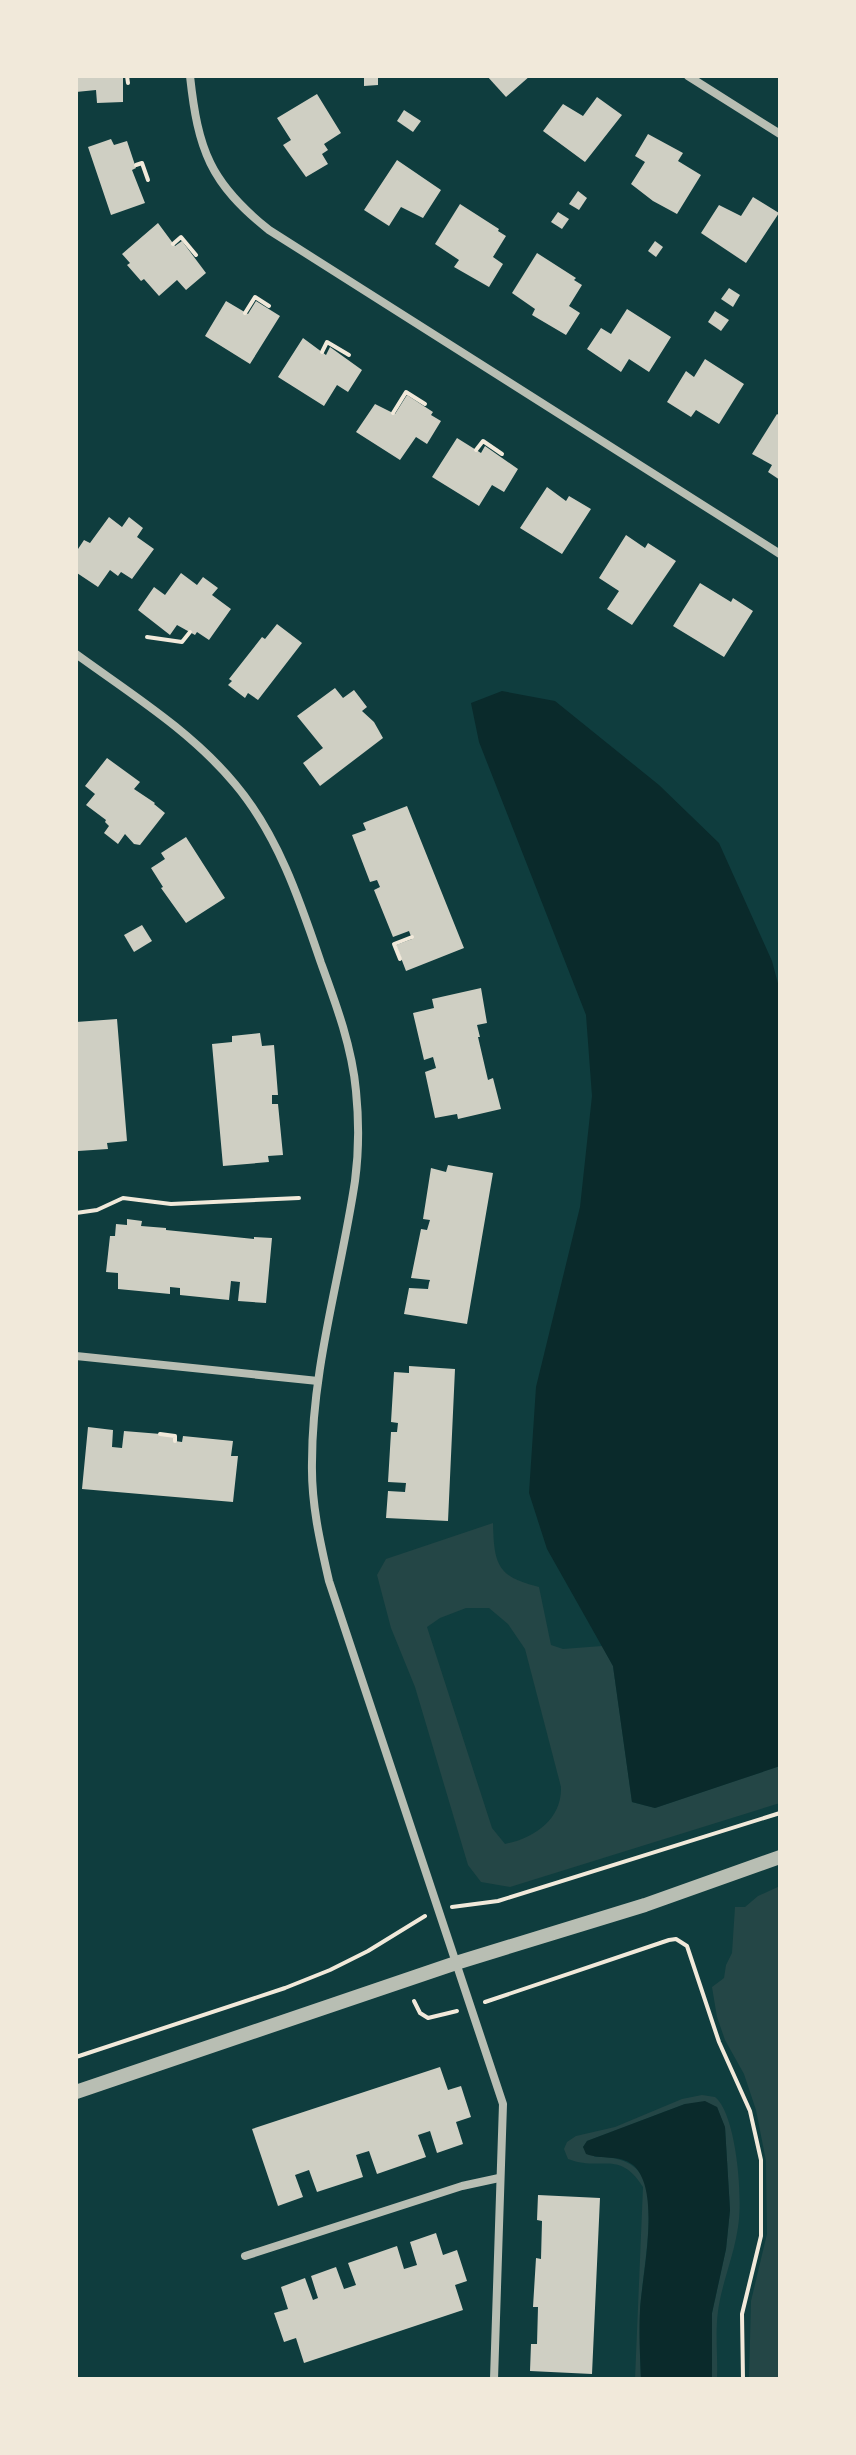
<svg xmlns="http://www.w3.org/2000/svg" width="856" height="2455" font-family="'PT Sans Narrow',sans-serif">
<rect width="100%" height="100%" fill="#0f3d3e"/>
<g fill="#244646" fill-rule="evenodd">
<path d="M493 1523C494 1564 497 1577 539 1587L551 1645 563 1649 602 1646 613 1666 632 1802 655 1808 780 1766V1803L510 1887 481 1882 468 1865 415 1687 391 1628 377 1575 386 1559ZM466 1608H489L508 1624 525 1649 561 1787C562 1819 535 1838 505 1844L492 1828 427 1627 440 1618Z"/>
<path d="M780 1886V2379H749L751 2301 767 2234 766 2161 756 2110 744 2074 725 2040 717 2017 712 1987 724 1978 726 1965 732 1953 735 1907H745L758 1896Z"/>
<path d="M702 2095 715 2097C737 2115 743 2200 738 2227 734 2256 722 2282 718 2311 715 2333 718 2357 717 2379H712V2313L726 2249 730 2210 725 2128 717 2107 685 2104 587 2141 583 2147 595 2157C615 2156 638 2161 645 2183 655 2217 642 2275 640 2311 639 2334 640 2357 641 2379H635L643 2187C619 2149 602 2172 568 2159L564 2149 567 2142 576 2136 615 2127 682 2099Z"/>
</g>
<g fill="#0a2a2b">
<path d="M502 691 555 701 659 785 719 843 772 961 780 991V1766L655 1808 632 1802 613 1666 547 1549 529 1493 536 1387 580 1207 592 1096 586 1015 479 742 471 703Z"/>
<path d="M705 2101 717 2107 725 2127 730 2210 726 2249 712 2313V2379H641C640 2356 639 2333 640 2310 642 2275 662 2190 633 2165 619 2154 602 2160 586 2154L583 2147 587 2141 685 2104Z"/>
</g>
<g fill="#cfcfc3">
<path d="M76 76H123V102L97 103 96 90 76 92Z"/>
<path d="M364 76H378V85L364 86Z"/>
<path d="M487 76H530L506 97Z"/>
<path d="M317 94 341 133 324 144 328 150 322 154 328 164 306 177 283 145 291 140 277 118Z"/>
<path d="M597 97 622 115 585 162 543 131 563 104 583 116Z"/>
<path d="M404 110 421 121 413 132 397 121Z"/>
<path d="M648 134 683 153 678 161 701 175 677 214 653 201 631 184 645 162 635 156Z"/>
<path d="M111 139 114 145 127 141 136 168 132 170 145 203 111 215 88 147Z"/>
<path d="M397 160 441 190 423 218 401 207 389 226 364 210Z"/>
<path d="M578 191 587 198 579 210 569 204Z"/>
<path d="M753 197 779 213 746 263 701 233 719 205 741 216Z"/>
<path d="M460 204 499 229 498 231 506 236 493 257 503 264 489 287 454 267 459 260 435 244Z"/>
<path d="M558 212 569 219 562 229 551 222Z"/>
<path d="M158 223 175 246 182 241 206 273 186 290 177 280 159 296 144 279 141 281 127 265 130 263 122 254Z"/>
<path d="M655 241 663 247 656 257 648 251Z"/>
<path d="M537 253 576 278 574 280 582 285 569 306 580 313 566 335 532 315 535 309 512 293Z"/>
<path d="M729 288 740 295 733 307 721 299Z"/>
<path d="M226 301 248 314 256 301 280 316 250 364 205 336Z"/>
<path d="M627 309 671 337 649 372 629 359 621 372 587 349 601 328 611 334Z"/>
<path d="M715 311 729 320 721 331 708 322Z"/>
<path d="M303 338 326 355 330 347 362 370 348 392 337 385 324 406 278 377Z"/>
<path d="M705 359 744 384 719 424 696 410 691 417 667 402 686 371 694 377Z"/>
<path d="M407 395 433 412 431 415 441 421 427 444 416 437 400 460 356 432 375 404 395 414Z"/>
<path d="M777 414 780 416V480L768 472 772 465 752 454Z"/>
<path d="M457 438 481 453 485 446 518 469 504 492 492 485 479 506 432 477Z"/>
<path d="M547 487 566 501 569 496 591 509 562 554 520 528Z"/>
<path d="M109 517 122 527 129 517 143 528 137 537 154 549 132 579 121 572 118 576 110 570 98 587 77 573 76 552 84 540 90 543Z"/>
<path d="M626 535 645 548 648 543 676 561 632 625 607 609 619 591 599 578Z"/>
<path d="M181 573 197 585 203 577 218 588 212 595 231 609 209 640 197 632 195 635 177 625 170 635 138 610 154 587 165 595Z"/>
<path d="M700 583 731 602 733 598 753 611 724 657 673 626Z"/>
<path d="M277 624 302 643 258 700 248 693 245 698 228 685 232 681 229 679 262 637 265 639Z"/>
<path d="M335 688 343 698 354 690 367 707 362 711 374 722 383 738 320 786 303 763 323 748 297 716Z"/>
<path d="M107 758 140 782 134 789 155 803 154 804 165 813 140 845 134 844 125 834 118 844 104 833 109 826 105 822 106 820 86 805 95 794 85 786Z"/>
<path d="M407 806 464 948 406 971 396 945 412 939 409 931 393 937 374 890 380 887 377 880 370 882 352 835 366 830 363 823Z"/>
<path d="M186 837 225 898 186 923 161 888 163 887 151 868 165 859 161 853Z"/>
<path d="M142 925 152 941 134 952 124 935Z"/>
<path d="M481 988 487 1023 477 1025 480 1037H478L488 1080 493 1078 501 1109 458 1119 457 1114 435 1118 425 1072 436 1068 433 1057 424 1060 413 1013 434 1008 432 999Z"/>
<path d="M117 1019 127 1141 107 1143 108 1149 78 1151 76 1022Z"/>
<path d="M260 1033 262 1046 274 1045 278 1095H272V1104H278L283 1155 268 1156 269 1162 223 1166 212 1044 232 1042V1036Z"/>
<path d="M448 1165 493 1173 467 1324 404 1314 409 1288 428 1289 429 1283 430 1280 411 1278 421 1229 427 1230 430 1220 423 1219 431 1168 446 1172Z"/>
<path d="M127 1219 142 1221 141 1226 166 1228V1230L254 1239V1237L272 1238 266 1303 238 1301 240 1282 231 1281 229 1300 180 1295V1288L170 1287V1294L118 1289V1273L106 1272 110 1236H115L116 1224 127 1225Z"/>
<path d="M409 1366 455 1369 448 1521 386 1518 388 1491 405 1492 406 1483 388 1482 391 1432H397L398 1423 391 1422 394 1372 409 1373Z"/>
<path d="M88 1427 113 1430 112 1447 122 1448 124 1431 173 1435 175 1441 182 1442 183 1436 233 1441 231 1456H238L233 1502 82 1489Z"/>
<path d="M440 2067 448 2090 461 2086 471 2117 456 2122 463 2144 437 2153 430 2131 418 2135 426 2157 377 2174 369 2151 356 2155 363 2177 317 2192 309 2170 295 2175 303 2197 278 2206 252 2129Z"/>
<path d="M538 2195 600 2198 592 2374 530 2371 531 2344H537L538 2307H533L536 2258 541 2259 542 2221 537 2220Z"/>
<path d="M436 2233 443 2255 457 2250 467 2281 455 2285 463 2310 304 2363 296 2338 284 2342 274 2313 288 2309 281 2287 305 2278 313 2300 318 2298 311 2276 336 2267 344 2289 356 2285 348 2263 397 2246 404 2269 417 2265 410 2242Z"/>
</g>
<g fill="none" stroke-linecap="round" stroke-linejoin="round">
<g stroke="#f1e9da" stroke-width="4">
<path d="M127 76 128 83"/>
<path d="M136 165 142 163 148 180"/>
<path d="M173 244 181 237 196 255"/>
<path d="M245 313 255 297 269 306"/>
<path d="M322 352 327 342 349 355"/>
<path d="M393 413 406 392 425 404"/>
<path d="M476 450 483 441 502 454"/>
<path d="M147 637 182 642 190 632"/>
<path d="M400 959 394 944 412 937"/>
<path d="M76 1213 97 1210 123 1198 171 1204 299 1198"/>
<path d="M160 1434 175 1436V1441"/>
<path d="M452 1907 498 1901 780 1813"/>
<path d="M414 2001 420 2013 428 2018 457 2011"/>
<path d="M485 2002 669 1940 676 1939 687 1946 719 2042 750 2111 761 2160V2236L742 2314 743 2379"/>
<path d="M76 2057 285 1988 330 1970 368 1951 425 1916"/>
</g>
<g stroke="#b8beb3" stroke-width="8">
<path d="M190 76C198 150 210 183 269 230L780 554"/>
<path d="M688 76 780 134"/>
<path d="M76 654C131 694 191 731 235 784 278 835 300 901 321 963 336 1004 352 1047 356 1091 359 1121 359 1151 355 1181 341 1275 312 1367 312 1462 311 1503 320 1542 329 1581L503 2104 494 2379"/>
<path d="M76 1356 318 1381"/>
<path d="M245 2256 462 2186 499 2178"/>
</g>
<path stroke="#b8beb3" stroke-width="14" d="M76 2092 456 1963 645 1905 780 1857"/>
</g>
<rect width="856" height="2455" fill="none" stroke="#f1e9da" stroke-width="156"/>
</svg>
